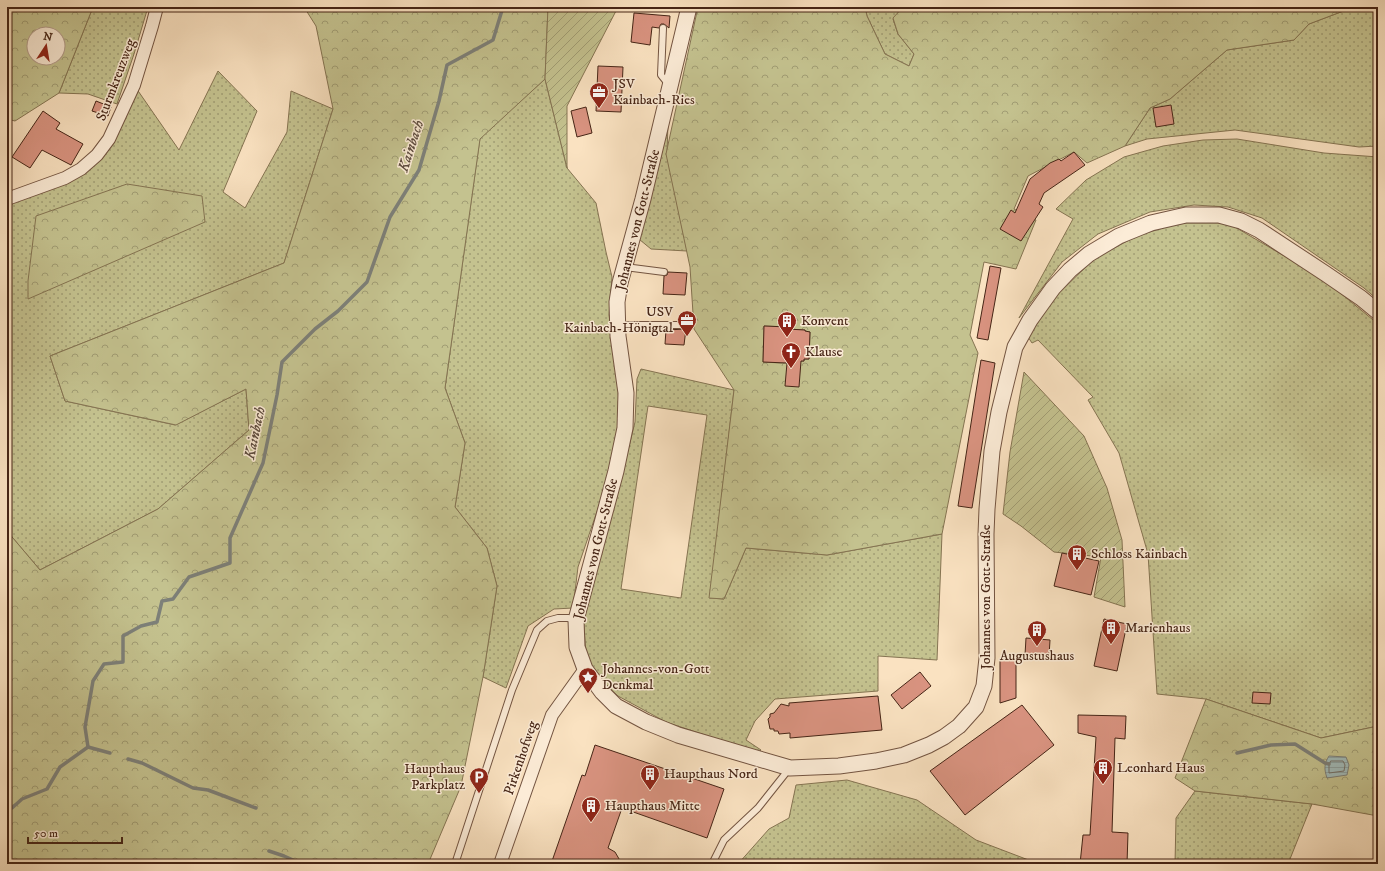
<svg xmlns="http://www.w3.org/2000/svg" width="1385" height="871" font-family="'IM FELL DW Pica',serif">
<defs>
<pattern id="grass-dots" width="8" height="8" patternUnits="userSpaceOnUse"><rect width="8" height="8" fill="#c4c28f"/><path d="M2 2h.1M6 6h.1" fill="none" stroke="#a19d74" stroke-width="1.8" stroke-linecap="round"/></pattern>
<pattern id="forest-crowns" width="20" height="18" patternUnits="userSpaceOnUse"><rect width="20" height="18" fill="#c4c28f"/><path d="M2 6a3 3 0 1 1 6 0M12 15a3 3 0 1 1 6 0" fill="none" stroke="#a19d74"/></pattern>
<pattern id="garden-furrows" width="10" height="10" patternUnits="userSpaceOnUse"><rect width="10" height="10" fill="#c4c28f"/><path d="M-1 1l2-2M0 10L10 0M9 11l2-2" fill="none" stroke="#a19d74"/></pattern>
<pattern id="water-rules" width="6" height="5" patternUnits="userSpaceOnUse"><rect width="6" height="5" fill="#a1bcbb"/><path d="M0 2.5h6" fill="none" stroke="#8ca1a0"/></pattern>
</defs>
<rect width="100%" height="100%" fill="#fae2c1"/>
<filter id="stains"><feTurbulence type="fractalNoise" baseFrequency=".005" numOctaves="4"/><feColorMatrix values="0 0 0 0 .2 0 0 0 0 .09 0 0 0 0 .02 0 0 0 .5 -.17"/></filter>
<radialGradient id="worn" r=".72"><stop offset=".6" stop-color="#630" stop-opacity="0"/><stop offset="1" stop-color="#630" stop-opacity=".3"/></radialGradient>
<g fill="url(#grass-dots)" stroke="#857452" fill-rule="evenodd">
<path d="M93 7H148L134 54 117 104 88 94 59 93Z"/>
<path d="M865 7H903L893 19 898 34 914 54 909 66 885 54 867 16Z"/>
<path d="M1354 7H1365L1378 14V146L1359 147 1235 130 1147 139 1125 146 1150 108 1170 99 1227 50 1294 40 1309 24Z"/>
<path d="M218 71 257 111 223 192 245 208 287 132 291 91 333 109 284 263 50 356 65 401 175 425 246 389 249 430 158 509 40 570 7 531V199L49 184 97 155 134 85 179 150Z"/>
<path d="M545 79 567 168 596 203 606 252 612 277 609 315 621 393 619 429 605 488 578 567 573 608 554 609 528 626 506 688 483 677 497 586 487 548 455 507 465 443 445 388 480 138Z"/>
<path d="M669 92 667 154 687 251 651 249 634 235Z"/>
<path d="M1237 139 1324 153 1378 157V300L1364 288 1262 218 1228 207 1194 205 1150 212 1098 234 1062 262 1019 318 1073 219 1056 209 1086 180 1124 157 1163 146 1203 140Z"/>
<path d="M1179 223H1228L1322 278 1378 324V726L1321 738 1206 699 1157 694 1148 554 1119 453 1088 400 1093 397 1038 340 1032 343 1028 337 1055 297 1095 258 1137 236Z"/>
<path d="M641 369 734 390 710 598 724 599 746 548 827 555 942 534 937 660 878 656V691L775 699 755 721 746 740 761 750 758 753 666 722 618 696 601 680 593 668 586 653 583 614 616 500 635 422 637 379ZM648 406 707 415 681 598 621 589Z"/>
<path d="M847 780 917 800 976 840 1039 864H738L769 829 789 818 796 785Z"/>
<path d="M1195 791 1312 804 1288 864H1175L1176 818Z"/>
</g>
<g fill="url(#forest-crowns)" stroke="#857452" fill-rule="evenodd">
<path d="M7 7H93L59 93 15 121 7 119ZM34 34H58V58H34Z"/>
<path d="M304 7H548L545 79 480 139 445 388 465 443 455 507 487 548 497 586 483 677 461 786 428 864H7V531L40 570 158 509 249 430 246 389 176 425 65 401 50 356 284 263 333 109 316 26Z"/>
<path d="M698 7H865L867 16 885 54 909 66 914 54 898 34 893 18 903 7H1354L1309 24 1294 40 1227 50 1170 99 1150 108 1125 146 1087 163 1074 152 1028 176 1014 209 1036 220 1016 269 984 262 970 335 978 353 942 534 827 555 746 548 724 599 709 598 734 390 694 329 690 267 666 154ZM764 326 788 327 787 329 805 330V331L810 332 809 359H804V361L781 363 763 362Z"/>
<path d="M127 184 202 196 205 222 28 299V281L36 216Z"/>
<path d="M1206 699 1321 738 1378 726V816L1312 804 1195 791 1175 778Z"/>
</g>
<g fill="url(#garden-furrows)" stroke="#857452">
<path d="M548 7H618L567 106V168L545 79Z"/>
<path d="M1024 372 1084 436 1107 488 1122 540 1125 607 1094 597 1101 557 1054 552 1021 526 1003 514 1010 452Z"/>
</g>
<path fill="url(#water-rules)" stroke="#7d8079" d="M1329 756 1346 757 1349 765 1347 775 1327 778C1324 769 1324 764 1329 756Z"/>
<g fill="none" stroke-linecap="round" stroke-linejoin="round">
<path stroke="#747068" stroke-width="1" d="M1331 761H1343L1345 765 1344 771 1329 773V765Z"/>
<g stroke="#7d8079" stroke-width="3.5">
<path d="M88 747 110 753"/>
<path d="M1237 753 1271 745 1295 744 1325 763 1329 764"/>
<path d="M128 759 142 763 193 788 208 790 256 808"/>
<path d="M7 807 12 808 22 799 47 789 60 767 88 747 85 727 93 681 104 664 123 662V636L141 626 157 622 162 601 173 599 189 577 230 563V538L263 463 277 395 282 362 315 329 338 311 367 282 390 217 419 170 439 101 447 65 493 40 503 7"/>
<path d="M269 851 284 856 302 864"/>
</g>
</g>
<g fill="#d99380" stroke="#462516">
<path d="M634 13 670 16 669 28 664 24H661L659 28 652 27 650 45 631 42Z"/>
<path d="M598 66 623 67 621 112 596 111Z"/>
<path d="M96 101 111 107 108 116 92 111Z"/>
<path d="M1171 105 1174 124 1156 127 1153 108Z"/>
<path d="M586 107 592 133 577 137 571 111Z"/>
<path d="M43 111 60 123 56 129 83 144 71 165 42 150 30 168 12 157Z"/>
<path d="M1074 152 1085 165 1044 193 1039 204 1043 207 1021 241 1000 229 1011 210 1015 213 1030 179 1050 163 1059 159 1061 161Z"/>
<path d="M990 266 1001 268 988 340 977 338Z"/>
<path d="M668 272 687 273 685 295 663 294 664 276 667 275Z"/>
<path d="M764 326 788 327 787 329 805 330V331L810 332 809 359H804V361H801L799 387 785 386 787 363 763 362Z"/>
<path d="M686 329 684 345 665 344 666 330Z"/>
<path d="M981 360 995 363 972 508 958 506Z"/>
<path d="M1062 553 1099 561 1091 595 1054 586Z"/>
<path d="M1104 619 1127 624 1117 671 1094 666Z"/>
<path d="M1026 638 1050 640 1049 656 1025 655Z"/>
<path d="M1000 658 1016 659V698L1000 703Z"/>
<path d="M920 672 931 686 902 709 891 695Z"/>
<path d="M1253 692 1271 693 1270 704 1252 703Z"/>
<path d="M878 696 882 730 790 738V733L779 734 778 731H774V729H770L768 719 770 717V714L774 713 781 704 789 706V703Z"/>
<path d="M1022 705 1054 745 965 815 930 771Z"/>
<path d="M1078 715 1126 716 1125 739 1115 738 1112 832 1128 833 1127 864H1080L1083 835H1090L1096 737 1078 733Z"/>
<path d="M595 745 724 789 707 838 622 808 608 848 615 852 622 864H551L582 775 585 776Z"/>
</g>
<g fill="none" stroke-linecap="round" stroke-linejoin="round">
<defs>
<g id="service">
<path d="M663 28 661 75 669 85"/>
<path d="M625 267 664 272"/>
<path d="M618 325H684"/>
<path d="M455 864 512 690 537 630 547 621 558 618H568L576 620"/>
<path d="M712 864 724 840 758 808 789 769"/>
</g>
<g id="minor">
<path d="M7 199 65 178 81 169 97 155 109 139 134 85 152 26 157 7"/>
<path d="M500 864 552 715 585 669"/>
</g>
<path id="tertiary" d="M689 7 643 199 620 283 617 302 618 336 626 393 625 428 616 471 576 620 577 647 585 669 602 692 616 706 646 722 678 735 790 768 839 766 876 761 904 755 929 745 944 737 959 726 976 707 984 686 987 658 986 534 987 509 992 451 999 412 1015 347 1030 320 1053 288 1070 270 1089 254 1119 236 1151 223 1186 215H1219L1241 221 1259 230 1326 274 1361 298 1378 312"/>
</defs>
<use href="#service" stroke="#735441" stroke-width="8"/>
<use href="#minor" stroke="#735441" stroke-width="14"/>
<use href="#tertiary" stroke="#735441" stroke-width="17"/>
<use href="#service" stroke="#fcecd7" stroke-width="6"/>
<use href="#minor" stroke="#fcecd7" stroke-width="12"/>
<use href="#tertiary" stroke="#fcecd7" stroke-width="15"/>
</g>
<defs>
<symbol id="office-pin" viewBox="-11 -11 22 30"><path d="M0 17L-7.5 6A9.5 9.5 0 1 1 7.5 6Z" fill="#8f2418" stroke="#fcecd7"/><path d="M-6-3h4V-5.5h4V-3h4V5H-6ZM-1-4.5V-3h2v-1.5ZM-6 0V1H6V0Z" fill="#fff"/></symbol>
<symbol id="building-pin" viewBox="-11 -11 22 30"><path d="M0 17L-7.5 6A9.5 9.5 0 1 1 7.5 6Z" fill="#8f2418" stroke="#fcecd7"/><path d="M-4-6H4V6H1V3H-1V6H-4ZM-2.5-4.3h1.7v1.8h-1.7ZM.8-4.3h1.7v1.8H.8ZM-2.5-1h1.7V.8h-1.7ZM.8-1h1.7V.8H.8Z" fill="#fff"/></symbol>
<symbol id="church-pin" viewBox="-11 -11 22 30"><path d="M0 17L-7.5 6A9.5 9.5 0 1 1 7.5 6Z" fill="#8f2418" stroke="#fcecd7"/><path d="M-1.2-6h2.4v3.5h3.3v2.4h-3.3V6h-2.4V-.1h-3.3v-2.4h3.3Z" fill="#fff"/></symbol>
<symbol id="sight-pin" viewBox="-11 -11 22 30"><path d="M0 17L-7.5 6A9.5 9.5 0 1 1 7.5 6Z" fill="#8f2418" stroke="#fcecd7"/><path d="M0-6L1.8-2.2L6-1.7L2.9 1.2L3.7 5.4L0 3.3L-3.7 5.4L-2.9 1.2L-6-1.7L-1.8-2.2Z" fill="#fff"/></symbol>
<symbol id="parking-pin" viewBox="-11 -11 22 30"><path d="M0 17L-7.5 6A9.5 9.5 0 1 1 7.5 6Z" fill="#8f2418" stroke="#fcecd7"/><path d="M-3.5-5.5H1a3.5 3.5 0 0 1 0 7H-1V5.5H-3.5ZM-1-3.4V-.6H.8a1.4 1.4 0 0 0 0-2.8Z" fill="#fff"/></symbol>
</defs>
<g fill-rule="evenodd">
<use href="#office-pin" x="588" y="81" width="22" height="30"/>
<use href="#office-pin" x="676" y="309" width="22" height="30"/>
<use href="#building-pin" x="776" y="310" width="22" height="30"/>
<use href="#church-pin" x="780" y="341" width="22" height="30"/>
<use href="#building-pin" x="1066" y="543" width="22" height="30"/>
<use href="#building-pin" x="1100" y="617" width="22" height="30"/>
<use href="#building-pin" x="1026" y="619" width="22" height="30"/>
<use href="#sight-pin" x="577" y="666" width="22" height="30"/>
<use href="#building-pin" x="1092" y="757" width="22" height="30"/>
<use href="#building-pin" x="639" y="763" width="22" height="30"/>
<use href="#parking-pin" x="468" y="766" width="22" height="30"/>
<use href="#building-pin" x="580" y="795" width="22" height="30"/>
</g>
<g text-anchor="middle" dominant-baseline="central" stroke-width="3" stroke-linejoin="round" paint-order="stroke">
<g font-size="14" fill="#462516" stroke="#fcecd7">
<text transform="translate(116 80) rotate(-69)">Sturmkreuzweg</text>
<text transform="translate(638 220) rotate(-76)">Johannes von Gott-Straße</text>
<text transform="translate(596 549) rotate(-76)">Johannes von Gott-Straße</text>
<text transform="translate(986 597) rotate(-90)">Johannes von Gott-Straße</text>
<text transform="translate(521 758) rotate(-71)">Pirkenhofweg</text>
</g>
<g font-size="14" fill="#462516" stroke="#fcecd7" text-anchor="start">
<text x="613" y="84">JSV<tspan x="613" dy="16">Kainbach-Ries</tspan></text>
<text x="673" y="312" text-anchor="end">USV<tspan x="673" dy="16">Kainbach-Hönigtal</tspan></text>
<text x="801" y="321">Konvent</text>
<text x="805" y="352">Klause</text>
<text x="1091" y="554">Schloss Kainbach</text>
<text x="1125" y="628">Marienhaus</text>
<text x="1037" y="656" text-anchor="middle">Augustushaus</text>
<text x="602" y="669">Johannes-von-Gott<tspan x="602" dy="16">Denkmal</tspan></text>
<text x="1117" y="768">Leonhard Haus</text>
<text x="465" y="769" text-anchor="end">Haupthaus<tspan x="465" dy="16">Parkplatz</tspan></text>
<text x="664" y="774">Haupthaus Nord</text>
<text x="605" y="806">Haupthaus Mitte</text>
</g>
<g font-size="15" font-style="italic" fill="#5d4b3f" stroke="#fcecd7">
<text transform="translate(411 146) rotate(-72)">Kainbach</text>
<text transform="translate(255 433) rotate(-78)">Kainbach</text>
</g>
</g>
<rect width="1385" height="871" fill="none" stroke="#fae2c1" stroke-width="24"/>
<rect x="8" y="8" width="1369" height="855" fill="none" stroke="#462516" stroke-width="2"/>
<rect x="12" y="12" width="1361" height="847" fill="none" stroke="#462516"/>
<g transform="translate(46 46) rotate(12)"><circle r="19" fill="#fcecd7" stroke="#b39c8a"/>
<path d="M0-3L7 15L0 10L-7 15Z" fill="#8f2418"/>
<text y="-6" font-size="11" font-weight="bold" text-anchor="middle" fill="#462516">N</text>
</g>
<path d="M28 837v6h94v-6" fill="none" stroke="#462516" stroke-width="2"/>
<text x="34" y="837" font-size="12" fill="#462516" stroke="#fcecd7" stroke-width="3" paint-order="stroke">50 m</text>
<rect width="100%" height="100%" filter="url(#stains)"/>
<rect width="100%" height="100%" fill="url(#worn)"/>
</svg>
